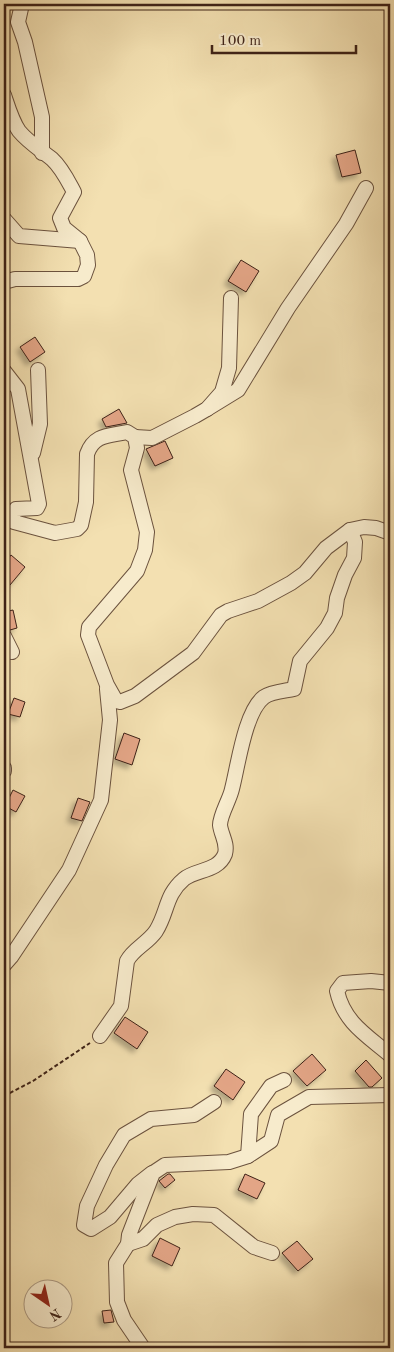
<svg xmlns="http://www.w3.org/2000/svg" width="394" height="1352" font-family="'Old Standard TT',serif">
<defs>
<filter id="shadow"><feDropShadow dx="-4" dy="4" stdDeviation="2.5" flood-color="#0004"/></filter>
</defs>
<rect width="100%" height="100%" fill="#f3e0b1"/>
<filter id="stains"><feTurbulence type="fractalNoise" baseFrequency=".004" numOctaves="4"/><feColorMatrix values="0 0 0 0 .2 0 0 0 0 .09 0 0 0 0 .02 0 0 0 .5 -.17"/></filter>
<radialGradient id="worn" r=".72"><stop offset=".6" stop-color="#630" stop-opacity="0"/><stop offset="1" stop-color="#630" stop-opacity=".3"/></radialGradient>
<g fill="#e3a586" stroke="#3e2217" filter="url(#shadow)">
<path d="M355 150 361 173 342 177 336 155Z"/>
<path d="M241 260 259 271 246 292 228 281Z"/>
<path d="M35 337 45 352 30 362 20 347Z"/>
<path d="M119 409 127 423 106 427 102 419Z"/>
<path d="M165 441 173 458 155 466 146 449Z"/>
<path d="M11 555 25 567 10 585 4 580V564Z"/>
<path d="M13 610 17 628 10 630 5 627 4 612Z"/>
<path d="M14 698 25 702 20 717 8 714Z"/>
<path d="M124 733 140 739 132 765 115 759Z"/>
<path d="M13 790 25 796 16 812 5 806Z"/>
<path d="M78 798 90 802 82 821 71 818Z"/>
<path d="M125 1017 148 1032 137 1049 114 1033Z"/>
<path d="M312 1054 326 1070 307 1086 293 1071Z"/>
<path d="M366 1060 382 1078 372 1087H369L355 1071Z"/>
<path d="M226 1069 245 1082 233 1100 214 1086Z"/>
<path d="M168 1174H170L175 1180 165 1188 159 1181Z"/>
<path d="M245 1174 265 1183 257 1199 238 1190Z"/>
<path d="M160 1238 180 1248 172 1266 152 1256Z"/>
<path d="M297 1241 313 1259 298 1271 282 1253Z"/>
<path d="M111 1310 114 1322 104 1323 102 1311Z"/>
</g>
<g fill="none" stroke-linecap="round" stroke-linejoin="round">
<defs>
<g id="minor">
<path d="M22 4 18 22 25 42 42 117V153"/>
<path d="M4 95C8 107 12 121 19 131 29 143 41 150 52 159 62 168 68 181 74 192L60 218 64 228 80 241 87 255 88 265 84 276 78 279H15L4 282"/>
<path d="M4 219 19 236 80 241"/>
<path d="M4 371 18 389 39 504 37 508 16 509 13 515 14 522 55 533 77 529 81 525 86 502 87 454C94 434 109 436 127 432L135 437 137 448 131 470 147 532 145 550 137 571 89 627 88 635 107 685 116 701 120 702 135 696 193 653 221 615 228 611 258 601 291 583 305 573 326 548 350 530 364 527 376 528 390 533"/>
<path d="M207 409 238 390 288 308 346 224 366 188"/>
<path d="M135 437 152 438 195 416 207 409 222 392 229 368 231 298"/>
<path d="M33 453 40 424 38 370"/>
<path d="M4 636 12 652"/>
<path d="M4 768V771"/>
<path d="M4 965 11 957 69 870 101 800 110 720 107 689"/>
<path d="M390 983 371 981 343 983 337 991C344 1023 368 1036 390 1055"/>
<path d="M100 1036 121 1006 127 961C133 949 148 943 156 931 168 912 165 895 184 879 196 869 218 872 225 854 228 843 221 835 220 825 220 815 230 799 232 789 238 766 245 711 264 697 271 692 285 691 294 689L300 661 327 628 335 613 337 598 345 575 354 558 355 542 350 530"/>
<path d="M248 1156 251 1114 271 1086 284 1080"/>
<path d="M152 1173 138 1184 110 1217 91 1229 84 1225 87 1206 106 1165 124 1135 151 1119 194 1115 214 1102"/>
<path d="M128 1244 143 1239 157 1225 175 1217 193 1214 214 1215 254 1247 272 1253"/>
<path d="M143 1348 124 1320 117 1302 116 1263 128 1244 129 1235 153 1173 165 1165 229 1162 248 1156 271 1141 278 1115 309 1097 390 1095"/>
</g>
</defs>
<use href="#minor" stroke="#6b523e" stroke-width="16"/>
<path stroke="#3e2217" stroke-width="2" stroke-dasharray="4 2.5" stroke-linecap="butt" d="M4 1096 33 1081 90 1043"/>
<use href="#minor" stroke="#f7ebcc" stroke-width="14"/>
</g>
<rect width="394" height="1352" fill="none" stroke="#f3e0b1" stroke-width="20"/>
<rect x="5" y="5" width="384" height="1342" fill="none" stroke="#3e2217" stroke-width="2.5"/>
<rect x="10" y="10" width="374" height="1332" fill="none" stroke="#3e2217"/>
<g transform="translate(48 1304) rotate(146)"><circle r="24" fill="#f7ebcc" stroke="#ad9b84"/>
<path d="M0-4L9 19L0 12L-9 19Z" fill="#8f2418"/>
<text y="-8" font-size="14" font-weight="bold" text-anchor="middle" fill="#3e2217">N</text>
</g>
<path d="M212 45v8h144v-8" fill="none" stroke="#3e2217" stroke-width="2.5"/>
<text x="219" y="45" font-size="15" fill="#3e2217" stroke="#f7ebcc" stroke-width="4" paint-order="stroke">100 m</text>
<rect width="100%" height="100%" filter="url(#stains)"/>
<rect width="100%" height="100%" fill="url(#worn)"/>
</svg>
